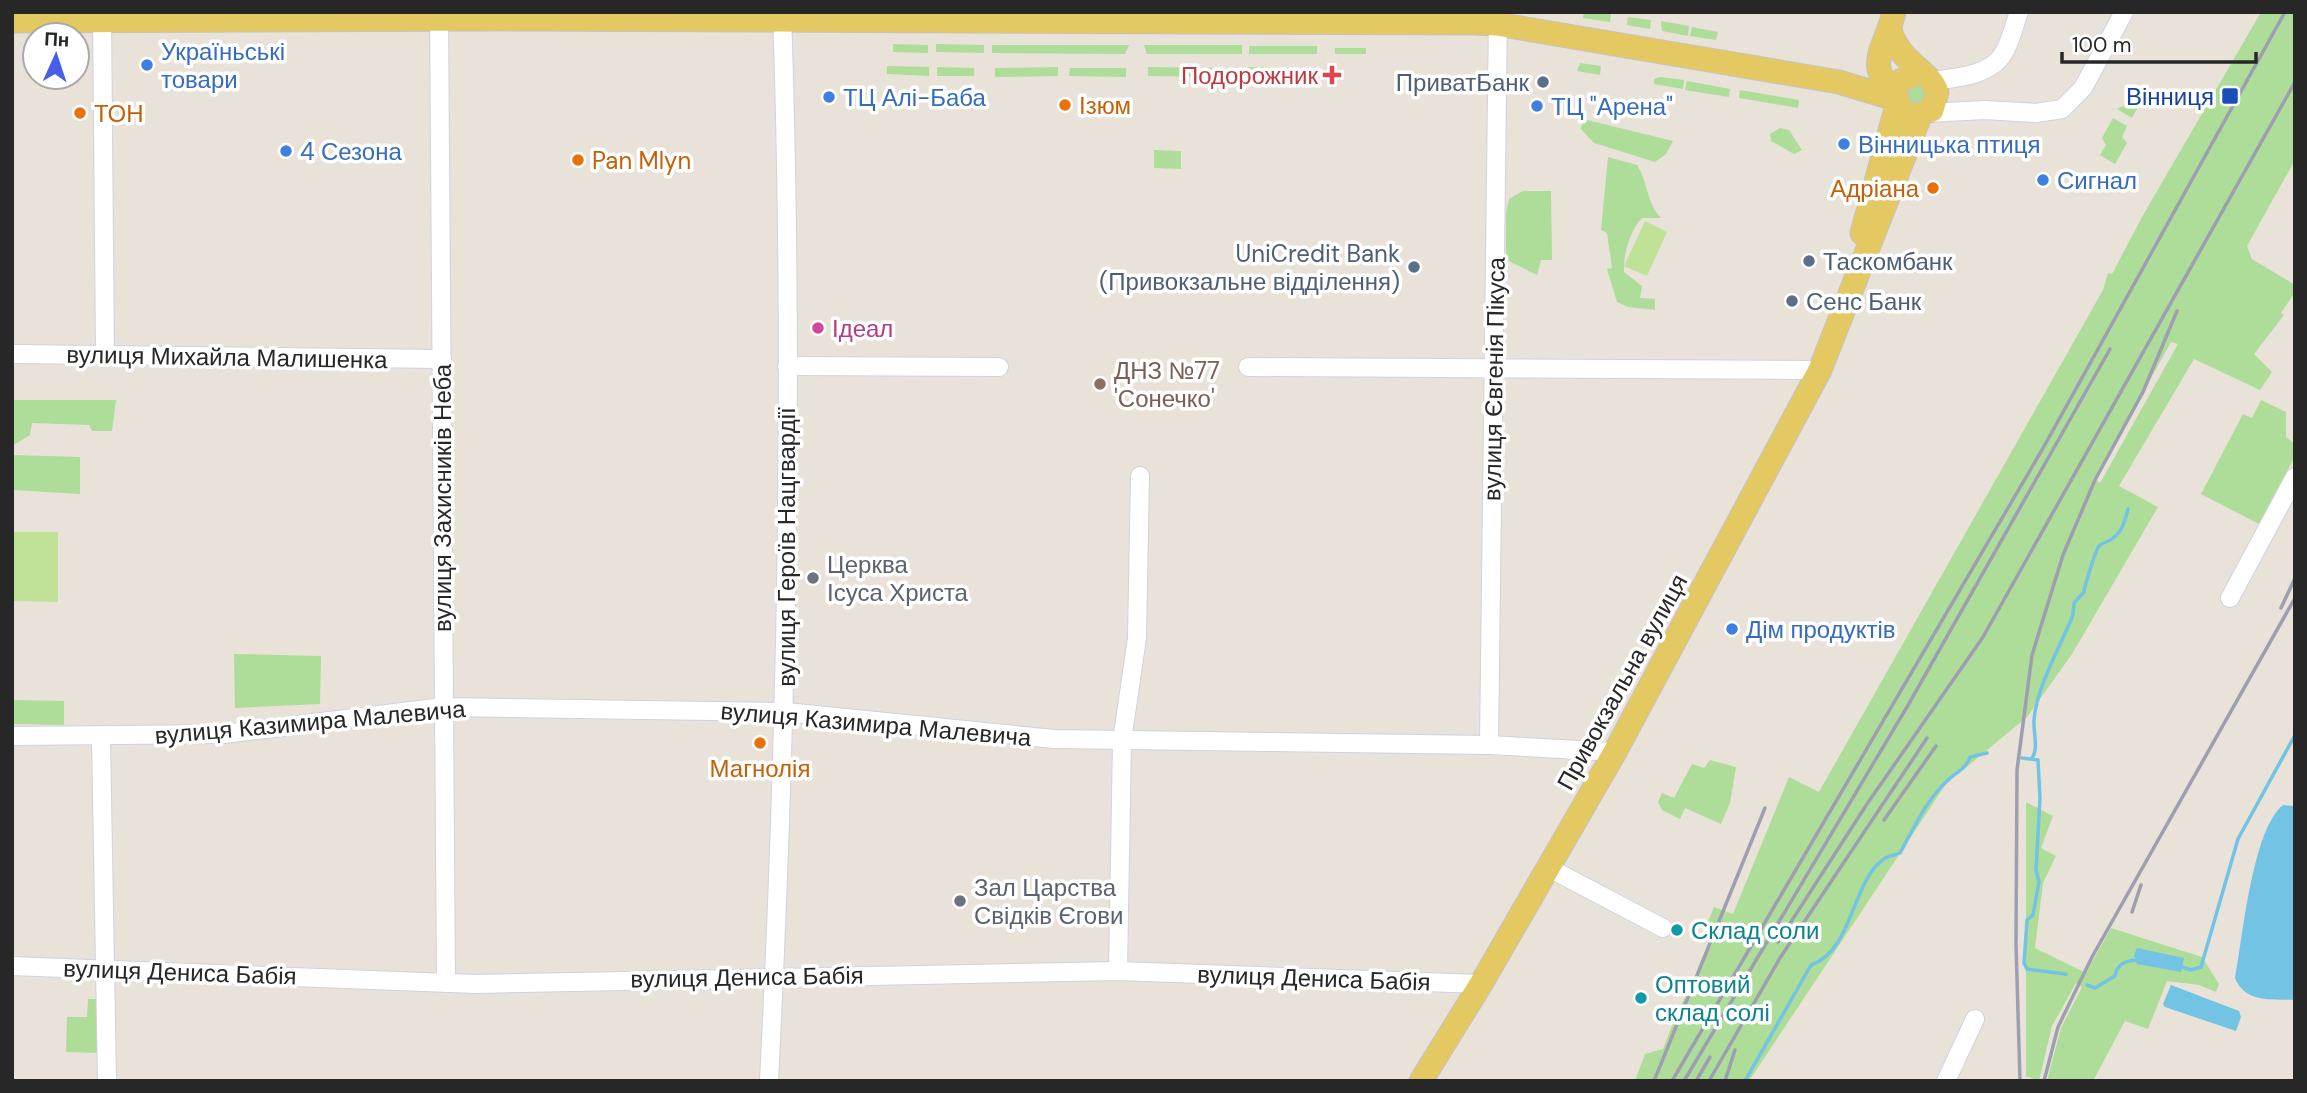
<svg xmlns="http://www.w3.org/2000/svg" width="2307" height="1093" font-family="'DM Sans',sans-serif">
<rect width="100%" height="100%" fill="#e9e2d9"/>
<g fill="#aedc99" fill-rule="evenodd">
<path d="M1584 12 1611 14 1610 22 1583 18Z"/>
<path d="M2261 12H2295V160L2247 246 2252 259 2295 285V292L2281 313 2284 315 2254 354 2272 372 2260 390 2194 359 2119 486 2158 507 2072 654 2027 717 1946 784 1749 1081H1635L1645 1054 1663 1049 1677 1013 1717 934 1705 929 1714 907 1733 914 1789 777 1819 792 2103 290 2108 273 2112 274 2142 217ZM2171 342 2178 344 2100 483 2095 479Z"/>
<path d="M1628 17 1651 20 1650 29 1627 25Z"/>
<path d="M1661 21 1689 26 1688 36 1662 31Z"/>
<path d="M1692 27 1718 32 1716 40 1690 36Z"/>
<path d="M893 44 928 45V53L893 52Z"/>
<path d="M936 44 984 45V53L936 52Z"/>
<path d="M992 45H1129L1125 54 992 53Z"/>
<path d="M1144 45H1242V54H1147Z"/>
<rect x="1249" y="46" width="68" height="8"/>
<rect x="1335" y="48" width="31" height="6"/>
<path d="M1580 63 1601 66 1600 75 1577 71Z"/>
<path d="M887 66 929 67V76L887 74Z"/>
<path d="M937 67 974 68V76H937Z"/>
<path d="M1058 67V76L995 77V68Z"/>
<path d="M1148 67 1229 68V77L1148 76Z"/>
<path d="M1247 67 1316 69 1315 77 1247 76Z"/>
<path d="M1070 68H1126V77L1069 76Z"/>
<path d="M1661 77 1684 80 1683 89 1654 84V79Z"/>
<path d="M1687 81 1730 89 1729 97 1685 90Z"/>
<path d="M1920 82 1929 99 1911 107 1903 92Z"/>
<path d="M1740 90 1799 100 1798 108 1739 98Z"/>
<path d="M2133 101 2140 103 2132 118 2117 109Z"/>
<path d="M2113 118 2127 126 2122 137 2127 143 2115 164 2100 155 2106 145 2102 138Z"/>
<path d="M1583 119 1673 141 1666 154 1655 162 1594 143 1581 129Z"/>
<path d="M1780 128 1789 130 1802 150 1794 154 1771 141 1770 134Z"/>
<path d="M1154 150 1181 151V169L1154 168Z"/>
<path d="M1608 157 1637 165C1648 182 1646 202 1661 218H1642C1630 230 1623 255 1624 272L1642 286 1640 298 1655 299V310L1628 307 1617 302 1607 269 1612 268 1607 233 1601 230Z"/>
<path d="M1523 191H1551L1552 260H1541L1537 275 1509 261 1506 256V213L1509 199Z"/>
<path d="M12 400H116L112 431H92L89 425 32 423 30 435 12 446Z"/>
<path d="M2261 400 2286 412V437L2295 444V456L2259 524 2201 494 2243 414 2252 418Z"/>
<path d="M14 455 80 457V494L13 490Z"/>
<path d="M234 654 321 656 320 704 235 708Z"/>
<path d="M12 700 64 701V725L12 724Z"/>
<path d="M1710 760 1736 767 1730 803 1721 824 1685 808 1680 819 1662 810 1658 802 1662 793 1674 798 1692 764 1704 768Z"/>
<path d="M2026 802 2053 816 2041 848 2056 856 2043 883 2035 948 2086 973 2111 928 2202 957 2219 984 2216 992 2199 985 2167 981 2148 1029 2125 1021 2093 1081H2047L2061 1028 2082 987 2076 983 2052 1026 2039 1081 2026 1076Z"/>
<path d="M88 999H99V1053L66 1052 67 1017H87Z"/>
</g>
<g fill="#c0e296">
<path d="M1645 221 1667 232 1647 276 1624 266Z"/>
<path d="M14 532H58V602L13 601Z"/>
</g>
<g fill="#73c3e4">
<path d="M2283 805 2295 806V1000C2271 999 2245 1003 2235 978 2243 937 2252 830 2283 805Z"/>
<path d="M2137 948 2184 958 2181 972 2137 964 2134 955Z"/>
<path d="M2171 985 2239 1011 2241 1017 2236 1031 2165 1007 2163 1004Z"/>
</g>
<g fill="none" stroke-linecap="round" stroke-linejoin="round">
<g stroke="#73c3e4" stroke-width="3.5">
<path d="M2022 758 2038 760 2040 798 2036 870 2039 882 2033 915 2027 920 2024 963 2027 969 2066 974"/>
<path d="M2032 758C2039 748 2033 732 2034 720 2037 685 2060 648 2073 615L2074 603 2084 592C2084 588 2096 549 2099 546 2103 542 2109 542 2113 538 2123 531 2125 520 2128 509"/>
<path d="M2179 966 2191 970 2201 967 2238 839 2295 735"/>
<path d="M2087 985 2095 988 2115 976C2117 964 2125 961 2137 960"/>
<path d="M1745 1081 1811 965C1853 951 1852 880 1884 859 1888 856 1895 855 1900 853 1914 828 1926 800 1948 780 1956 772 1967 768 1970 757L1987 753"/>
</g>
<defs>
<g id="minor">
<path d="M102 12 105 356"/>
<path d="M439 12 446 983"/>
<path d="M1932 81C1954 78 1990 76 2003 54 2011 42 2014 25 2019 12"/>
<path d="M1927 113 1985 110 2036 113 2062 109 2083 88 2124 12"/>
<path d="M12 354 442 359"/>
<path d="M787 366 999 367"/>
<path d="M1248 367 1820 370"/>
<path d="M2230 598 2295 477"/>
<path d="M12 736 224 734 443 707 786 712 1054 739 1489 745 1615 752"/>
<path d="M101 737 107 1081"/>
<path d="M1489 745 1498 12"/>
<path d="M1549 868 1663 928"/>
<path d="M12 966 476 984 1118 971 1481 984"/>
<path d="M1118 971 1122 741 1137 638 1140 476"/>
<path d="M769 1081C787 725 794 368 782 12"/>
<path d="M1946 1081 1975 1019"/>
</g>
<g id="major">
<path d="M1894 12C1886 48 1863 65 1895 92"/>
<path d="M12 21 492 19 1473 23 1497 24 1839 82 1895 99"/>
<path d="M1890 30C1900 64 1930 70 1937 92L1932 110 1912 116 1901 110 1895 92 1900 81 1916 74"/>
<path d="M1862 233 1897 105"/>
<path d="M1421 1081 1481 984 1615 752 1820 370 1920 116"/>
</g>
</defs>
<use href="#minor" stroke="#cfd2df" stroke-width="20"/>
<use href="#major" stroke="#c3c3c3" stroke-width="25"/>
<use href="#minor" stroke="#fff" stroke-width="18"/>
<use href="#major" stroke="#e4c963" stroke-width="23"/>
<g stroke="#9d9fb0" stroke-width="3.5">
<path d="M2281 608 2295 578"/>
<path d="M1884 820 1936 746"/>
<path d="M2132 912 2141 885"/>
<path d="M1778 942 1867 804 1983 637 2295 82"/>
<path d="M1654 1081 1765 808"/>
<path d="M1672 1081 2042 450 2285 12"/>
<path d="M1684 1081 1907 707 2110 349"/>
<path d="M1696 1081 1710 1057"/>
<path d="M1709 1081 1780 958 1927 738"/>
<path d="M1725 1081 1735 1050"/>
<path d="M2020 1081 2016 944 2017 770 2032 655 2063 555 2095 480 2143 392 2177 311"/>
<path d="M2044 1081 2058 1027 2092 957 2295 598"/>
</g>
</g>
<g fill="#3f7fe0" stroke="#fff" stroke-width="2.5">
<circle cx="147" cy="65" r="7"/>
<circle cx="829" cy="97" r="7"/>
<circle cx="1537" cy="106" r="7"/>
<circle cx="1844" cy="144" r="7"/>
<circle cx="286" cy="151" r="7"/>
<circle cx="2043" cy="180" r="7"/>
<circle cx="1732" cy="629" r="7"/>
</g>
<path fill="#e0444e" stroke="#fff" stroke-width="2.5" d="M1328.5 64.5h7v7h7v7h-7v7h-7v-7h-7v-7h7z"/>
<g fill="#5c6f8a" stroke="#fff" stroke-width="2.5">
<circle cx="1543" cy="82" r="7"/>
<circle cx="1809" cy="261" r="7"/>
<circle cx="1414" cy="267" r="7"/>
<circle cx="1792" cy="301" r="7"/>
</g>
<rect fill="#1a4fb4" stroke="#fff" stroke-width="2.5" x="2221" y="87" width="18" height="18" rx="3.5"/>
<g fill="#e8710a" stroke="#fff" stroke-width="2.5">
<circle cx="1065" cy="105" r="7"/>
<circle cx="80" cy="113" r="7"/>
<circle cx="578" cy="160" r="7"/>
<circle cx="1933" cy="188" r="7"/>
<circle cx="760" cy="743" r="7"/>
</g>
<circle fill="#d1479c" stroke="#fff" stroke-width="2.5" cx="818" cy="328" r="7"/>
<circle fill="#8d6e63" stroke="#fff" stroke-width="2.5" cx="1100" cy="384" r="7"/>
<g fill="#6b7280" stroke="#fff" stroke-width="2.5">
<circle cx="813" cy="578" r="7"/>
<circle cx="960" cy="901" r="7"/>
</g>
<g fill="#0f9aa8" stroke="#fff" stroke-width="2.5">
<circle cx="1677" cy="930" r="7"/>
<circle cx="1641" cy="998" r="7"/>
</g>
<g text-anchor="middle" dominant-baseline="central" stroke-width="7" stroke-linejoin="round" paint-order="stroke">
<g font-size="24" fill="#366cbe" stroke="#fff" text-anchor="start">
<text x="161" y="51">Україньські<tspan x="161" dy="28">товари</tspan></text>
<text x="843" y="97">ТЦ Алі-Баба</text>
<text x="1551" y="106">ТЦ "Арена"</text>
<text x="1858" y="144">Вінницька птиця</text>
<text x="300" y="151">4 Сезона</text>
<text x="2057" y="180">Сигнал</text>
<text x="1746" y="629">Дім продуктів</text>
</g>
<g font-size="24" fill="#be3a42" stroke="#fff" text-anchor="end">
<text x="1318" y="75">Подорожник</text>
</g>
<g font-size="24" fill="#4e5e75" stroke="#fff" text-anchor="end">
<text x="1529" y="82">ПриватБанк</text>
<text x="1400" y="253">UniCredit Bank<tspan x="1400" dy="28">(Привокзальне відділення)</tspan></text>
<text x="1823" y="261" text-anchor="start">Таскомбанк</text>
<text x="1806" y="301" text-anchor="start">Сенс Банк</text>
</g>
<g font-size="24" fill="#164399" stroke="#fff" text-anchor="end">
<text x="2214" y="96">Вінниця</text>
</g>
<g font-size="24" fill="#c56008" stroke="#fff" text-anchor="start">
<text x="1079" y="105">Ізюм</text>
<text x="94" y="113">ТОН</text>
<text x="592" y="160">Pan Mlyn</text>
<text x="1919" y="188" text-anchor="end">Адріана</text>
<text x="760" y="768" text-anchor="middle">Магнолія</text>
</g>
<g font-size="24" fill="#b23c85" stroke="#fff" text-anchor="start">
<text x="832" y="328">Ідеал</text>
</g>
<g font-size="24" fill="#272727" stroke="#fff">
<text transform="translate(227 357) rotate(1)">вулиця Михайла Малишенка</text>
<text transform="translate(1494 379) rotate(-89)">вулиця Євгенія Пікуса</text>
<text transform="translate(442 498) rotate(-90)">вулиця Захисників Неба</text>
<text transform="translate(786 547) rotate(-90)">вулиця Героїв Нацгвардії</text>
<text transform="translate(1622 682) rotate(-61)">Привокзальна вулиця</text>
<text transform="translate(310 722) rotate(-5)">вулиця Казимира Малевича</text>
<text transform="translate(876 724) rotate(5)">вулиця Казимира Малевича</text>
<text transform="translate(180 972) rotate(2)">вулиця Дениса Бабія</text>
<text transform="translate(747 977) rotate(-1)">вулиця Дениса Бабія</text>
<text transform="translate(1314 978) rotate(2)">вулиця Дениса Бабія</text>
</g>
<g font-size="24" fill="#785e54" stroke="#fff" text-anchor="start">
<text x="1114" y="370">ДНЗ №77<tspan x="1114" dy="28">'Сонечко'</tspan></text>
</g>
<g font-size="24" fill="#5b616d" stroke="#fff" text-anchor="start">
<text x="827" y="564">Церква<tspan x="827" dy="28">Ісуса Христа</tspan></text>
<text x="974" y="887">Зал Царства<tspan x="974" dy="28">Свідків Єгови</tspan></text>
</g>
<g font-size="24" fill="#0d838f" stroke="#fff" text-anchor="start">
<text x="1691" y="930">Склад соли</text>
<text x="1655" y="984">Оптовий<tspan x="1655" dy="28">склад солі</tspan></text>
</g>
</g>
<rect width="2307" height="1093" fill="none" stroke="#272727" stroke-width="28"/>
<g transform="translate(56 56) rotate(3)"><circle r="33" fill="#ffffff" stroke="#a9a9a9" stroke-width="2"/>
<path d="M0-5L12 26L0 18L-12 26Z" fill="#455fea"/>
<text y="-10" font-size="19" font-weight="bold" text-anchor="middle" fill="#272727">Пн</text>
</g>
<path d="M2062 52v10h194v-10" fill="none" stroke="#272727" stroke-width="3.5"/>
<text x="2072" y="52" font-size="21" fill="#272727" stroke="#ffffff" stroke-width="5" paint-order="stroke">100 m</text>
</svg>
